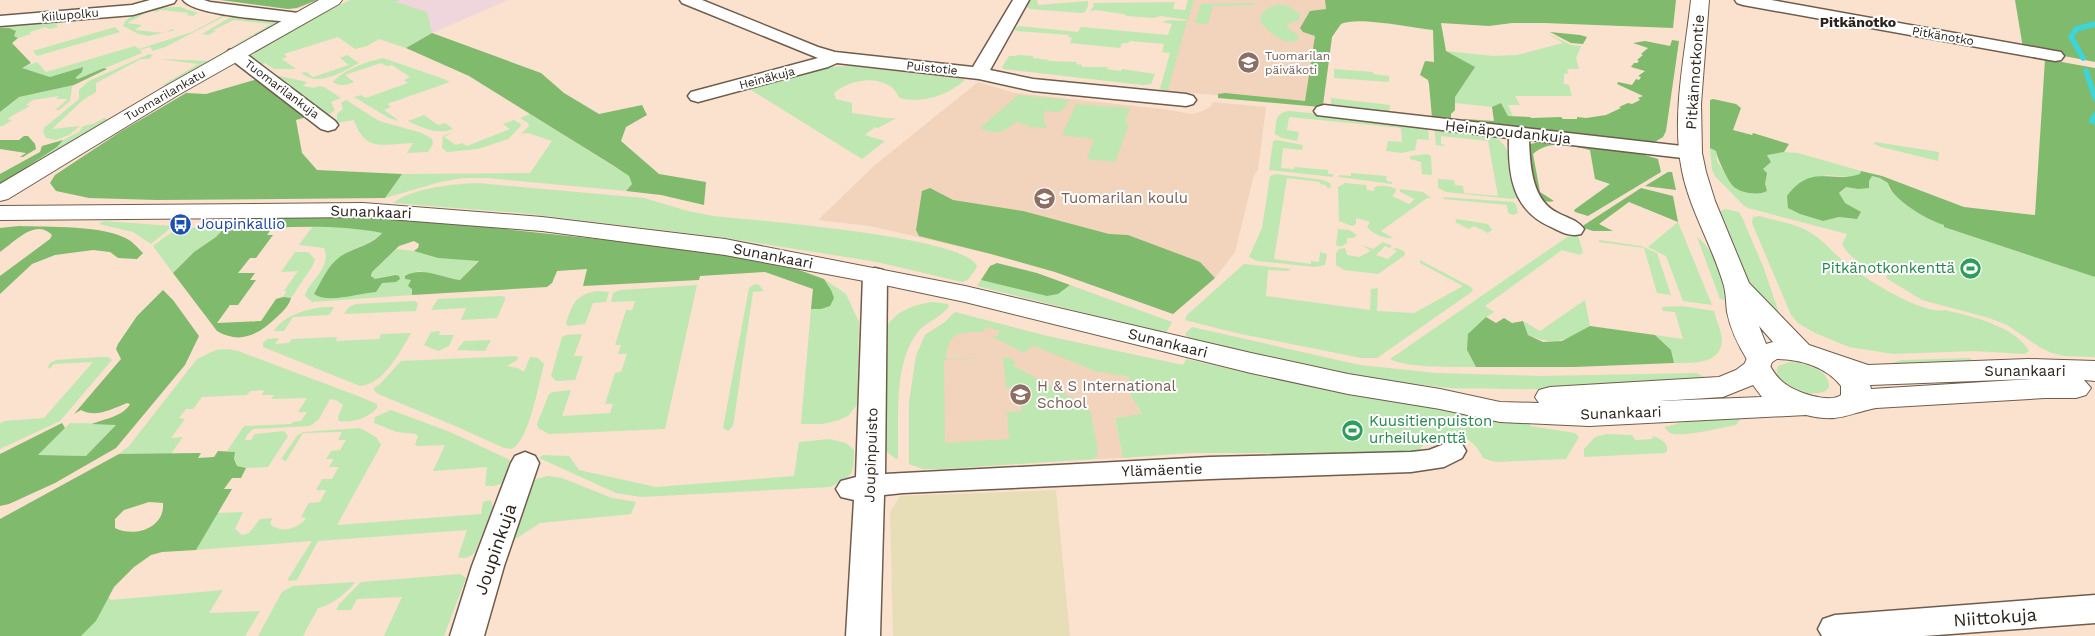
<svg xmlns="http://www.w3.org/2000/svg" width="2095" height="636" font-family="'Work Sans',sans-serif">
<rect width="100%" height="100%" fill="#fae2cf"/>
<path fill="#efd5dc" d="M390 0H508L432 33 428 18Z"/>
<g fill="#f2d4bc">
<path d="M1194 0H1325L1332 37 1323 105 1159 90Z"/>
<path d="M978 82 1015 93 1163 109 1192 114 1203 111 1211 106 1213 102 1266 107 1258 170 1254 175 1235 252 1215 278 1173 314 1055 272 991 254 870 226 818 220 875 165Z"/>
<path d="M955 312 1047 336 1154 359 1118 375 1130 377 1127 387 1142 415 1115 419 1123 458 1044 461 942 469H923L909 464V403L916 356 925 335 945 322Z"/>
</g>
<g fill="#bee7b2" fill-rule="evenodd">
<path d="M350 0H400L396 2 427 12 432 33 406 48 379 39 367 46 355 49 338 37 284 54 287 57 282 59 296 69H274L265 63 258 65 246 57 313 18Z"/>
<path d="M1028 0H1037L1038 5 1088 1V6L1085 12 1081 13 1030 9 1025 6Z"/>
<path d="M1188 0H1194L1188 20 1160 16 1154 18 1127 16 1123 14 1096 10 1090 11 1094 6 1093 3 1175 2 1173 9 1185 10Z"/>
<path d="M1254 3 1255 5 1213 6 1208 24 1195 23 1201 4Z"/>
<path d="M1278 4 1288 6 1300 14 1299 20 1286 25 1288 28 1299 36 1297 41C1281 45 1270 32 1260 22 1260 11 1269 7 1278 4Z"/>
<path d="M171 7H180L198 13 193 16 186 15 189 13 161 10 157 12 150 11 127 23 142 25 135 30 164 33 172 29 175 30 149 36 139 34 123 26C129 10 156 8 171 7Z"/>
<path d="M228 13 229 14 165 47 153 51 150 47 140 50 142 53 78 79 75 78 82 67 50 77 21 68 37 62 46 72 135 46 139 49 192 32Z"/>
<path d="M239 15 273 20 277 23 170 85H163L198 64 159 59 208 61 271 24 234 20 213 30 216 31 208 35 202 34 229 18Z"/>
<path d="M80 19 74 22 72 20 56 24 58 27 49 29 46 27 30 32 31 34 18 38 14 36 16 31 0 28 3 24Z"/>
<path d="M1169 20 1187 21 1168 90 1160 89 1170 53 1162 52 1164 44 1130 41 1128 43H1122L1120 48 1070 43 1072 38 1068 37 1069 35 1017 31 1013 29 1019 26 1078 32 1081 27 1168 35 1172 24 1162 22Z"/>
<path d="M115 27 120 32 37 56 33 51Z"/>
<path d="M1545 32 1571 45 1581 46 1576 58 1579 69H1569L1567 71 1569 73 1564 74V82L1562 83 1569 85 1572 96H1515L1520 105H1508L1513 116H1508L1501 103 1492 107 1455 103V97L1474 67 1446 51 1493 56 1517 55 1563 43Z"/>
<path d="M149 54 153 55 149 59H141L96 83V92L83 100 52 129 80 126 69 135 56 140 46 138 43 132 44 128 79 99V90L89 81Z"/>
<path d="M347 55 359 63C343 71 319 88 301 73L306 72 313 77 349 65 340 58Z"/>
<path d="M1018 55 1033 56V58L1049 60 1048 61 1077 62 1076 64 1082 65V67H1108L1107 69 1121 71 1122 69 1155 74 1151 84 1143 85 1003 69 1002 67 1009 56H1016Z"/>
<path d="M383 58 444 79 450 82 387 104 391 107 384 110 399 121 389 118 354 97 361 95 366 98 408 83 404 80 410 77 392 65 387 66 381 63 345 75 354 82C346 85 341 87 333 82 343 70 368 61 383 58Z"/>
<path d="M849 66 963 79 965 80C949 95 921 104 900 98 897 94 894 88 890 86 873 75 848 81 834 93L836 99 852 103V113L886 118H896L878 128 875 127 865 135 885 141 862 159 751 90 757 85 830 67Z"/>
<path d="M1334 69 1373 72V74L1389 76V82L1334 78Z"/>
<path d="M270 74 307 82 303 86 314 88 319 86 324 87 341 98 331 102 335 110 330 114H325Z"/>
<path d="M74 85 72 87 70 101 59 110H55L68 99H56L59 96 33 100 26 105 30 106C22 111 15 113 7 119L12 120 3 126H0V112L19 97Z"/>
<path d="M1018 95 1069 100C1062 115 1059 112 1044 111V122L1047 128 1031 127 1017 122C1001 132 999 136 980 128Z"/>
<path d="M1331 98 1390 105 1389 113 1331 106Z"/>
<path d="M346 100 379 121 422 133 432 139 433 144 428 152 407 153 413 143C384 144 365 153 354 120L337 123V114L343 109 341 103Z"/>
<path d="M1076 104 1130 108 1125 123 1129 124 1115 162 1087 159 1094 139 1062 135Z"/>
<path d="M1290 111 1417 124 1428 128 1429 140 1417 139 1415 150 1402 153 1386 151 1388 141 1402 142 1401 128 1289 117 1287 130 1299 132 1297 141 1282 138 1275 134C1276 122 1275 112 1290 111Z"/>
<path d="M530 114 629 176 632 184 626 191 488 178H463L440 182 385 198 402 174 530 173 552 141 528 133 521 134 529 126 528 123 520 118Z"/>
<path d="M424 115 438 125 445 123 453 129C437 135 423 128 408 121Z"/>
<path d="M104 118 110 120 0 189 27 167 57 147 63 140 79 132 83 126 93 124Z"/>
<path d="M514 120 521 124 520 127 508 139 478 149 447 152 442 148 443 136 456 131 444 137 456 145 462 143 467 146 510 129 503 124Z"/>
<path d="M1434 124 1494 137C1515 148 1515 177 1520 197L1512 199 1446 192 1438 188V179L1454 180 1455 185 1463 186 1464 193 1498 196 1488 141 1441 136V144L1445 145 1443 146 1436 145Z"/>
<path d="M1277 140 1303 145 1302 150 1283 148 1281 168 1294 169 1295 167 1328 170V174H1333V177L1269 170 1273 141Z"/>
<path d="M1875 142 1939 152 1938 161 1881 147 1874 144Z"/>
<path d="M1710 148 1716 151 1717 161 1733 186 1765 184 1763 169 1771 162 1767 154 1784 152 1798 153 1861 171V174L1850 177 1826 175 1788 207 1800 214 1823 221 1839 217 1857 219 1861 212 1844 203 1839 194 1846 187 1858 189 1872 176 1880 178 1888 183 1889 189 1935 222 1944 225 1945 227 2095 277V357L2064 356 2052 353 2041 348 2007 325 1989 318 1922 300 1886 278 1888 273C1868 267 1853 263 1842 244L1847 234 1748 208 1743 205 1715 176 1712 170Z"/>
<path d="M1427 154 1431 156 1432 175 1422 174 1421 162 1410 159V156Z"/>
<path d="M1351 173 1386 176 1387 181 1392 182V184L1339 177V175L1351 176Z"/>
<path d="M1276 174 1323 180 1330 183 1331 188 1326 187V185L1320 184V182L1287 178 1274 259 1311 264V261L1319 262 1320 252 1327 254 1325 265 1315 267 1257 261 1249 257 1262 228 1270 176Z"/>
<path d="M477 183 644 198 688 211 713 216C749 220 970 236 977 267L968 280 962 282 877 262 726 238 521 213 393 203C412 188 453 184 477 183Z"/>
<path d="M1345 183 1366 185 1367 190 1374 191V188C1379 184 1390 186 1396 189L1395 193 1392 196 1409 204 1415 199 1400 192V189L1423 192 1431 198H1427L1381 231 1393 238C1385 239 1372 234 1367 227L1370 222 1356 218V224L1352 226 1339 221 1338 187Z"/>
<path d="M1443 197 1513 202 1516 204 1518 213 1513 215 1508 213 1507 205 1444 199Z"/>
<path d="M1725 209 1739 212 1742 217 1763 266 1779 313H1767L1750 287 1720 211Z"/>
<path d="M1760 216C1776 221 1797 224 1811 233 1823 240 1830 250 1840 258 1856 274 1923 316 1945 310 1971 316 2015 326 2029 351L2025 354 1974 351 1893 354 1849 347 1815 333 1798 323 1791 315 1752 223 1753 217Z"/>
<path d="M1457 219 1488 224 1492 230 1488 233 1474 226 1469 229 1455 222Z"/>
<path d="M104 221 173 226 151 244 133 232 99 224Z"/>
<path d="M230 222 216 237 194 252 173 273 153 246C164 238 176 227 190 224L187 228 201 227 204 224Z"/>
<path d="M1678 222 1712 305 1683 301 1666 256 1648 247Z"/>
<path d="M313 226 356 228 382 233C369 246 356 246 342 256 329 264 322 281 314 294L319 297 349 296 360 292H376L371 272 396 249 414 251 438 258 479 260 460 280 418 271 405 279 411 280 414 292 412 295 312 302 305 296C309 280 332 269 324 248L299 245Z"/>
<path d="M1338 229 1349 230 1357 235 1354 238H1347V243L1342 246H1338L1336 245Z"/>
<path d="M1570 235 1578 236 1583 252 1580 255 1562 250 1485 306 1494 312 1486 317 1467 350 1476 367C1456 367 1406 368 1390 359Z"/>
<path d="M1697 237C1715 251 1724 277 1724 300L1720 299Z"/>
<path d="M1599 240 1641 246 1657 253 1671 295 1657 293 1644 248 1599 242Z"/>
<path d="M1383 242 1392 246 1390 248 1385 246 1376 255 1388 259 1397 251 1393 249 1396 248 1404 251 1405 255 1378 274 1344 270 1336 265V253L1339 249 1345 248 1347 255 1359 257 1371 251 1362 245 1373 249Z"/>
<path d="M295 252H308L315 259 313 265 291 298 283 297 287 291H284L298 271 281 272Z"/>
<path d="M1420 260 1471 287 1473 291 1377 358H1361L1236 333 1185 320 1187 315 1244 264 1291 269 1288 271 1268 270 1266 296 1370 310 1371 289 1378 288 1377 311 1414 313 1463 286 1420 263Z"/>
<path d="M824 279 846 294 859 322 857 405 848 416 839 420 823 424H801L811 309H821L831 290Z"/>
<path d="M981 280 1047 296 1058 294 1070 285 1172 322 1166 333 977 286Z"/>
<path d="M758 284 764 291 753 292 733 426 728 431 723 428 749 288 753 285Z"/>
<path d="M697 285 665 429 549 434 538 428 537 424 549 394 553 392 571 390 562 416 610 413 613 404H605L615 373 621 372 627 354H618L621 345H615L626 310H632L635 301 611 302 613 293 620 290Z"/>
<path d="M597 291 609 292 606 302 593 303 585 324 568 326 566 323C573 303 575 295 597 291Z"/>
<path d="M501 296 505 297V300L497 318 461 320 466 308 431 310 438 299Z"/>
<path d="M1585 300 1590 326C1565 340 1557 347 1528 335L1523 321 1540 331Z"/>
<path d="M414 301 418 303 416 311 344 314 349 307 356 304Z"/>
<path d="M933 302 948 304 949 306C941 318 925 322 917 333 893 365 899 420 898 458L896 459 887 452 883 441 885 329C896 311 912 305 933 302Z"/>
<path d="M1682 306 1714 311C1716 320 1722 332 1722 341 1720 365 1692 363 1674 363L1671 350 1655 335 1683 339 1675 312 1663 311 1662 307Z"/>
<path d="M324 307H334L329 315 293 317 284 331H274C284 315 307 309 324 307Z"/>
<path d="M955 312 1047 336 1183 365 1186 359 1350 395 1530 418V426L1575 433 1579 437 1566 459 1496 462 1483 458C1475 439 1454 427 1434 436 1427 439 1421 448 1417 453L1313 455 1259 453H1191L1123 458 1115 418 1142 414 1126 387 1130 377 1095 371 1034 346 1024 353 991 336H997L1000 331 986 327 983 332C959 332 948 331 946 359L1007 357 1016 362 1013 365 1086 406 1091 412 1098 452 1095 459 942 469H923L909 464V403L916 356 925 335 945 322ZM1003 357 1006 388 1020 387 1022 411 1007 412 1009 439 945 443 944 360Z"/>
<path d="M1192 327 1360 365 1436 373 1540 376 1696 373 1714 381C1643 386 1573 390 1502 389 1485 388 1467 389 1450 388 1362 379 1275 360 1190 340L1185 334Z"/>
<path d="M440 331 439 335H454L449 346 438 351 424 345 431 332Z"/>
<path d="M411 333C400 352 384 384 360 386L263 347V343L267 339 279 338 275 344 289 343 292 339 337 337 336 341 379 339 381 334Z"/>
<path d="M582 334 574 356H583L575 380 556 381 551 376 562 337 566 335Z"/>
<path d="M491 340 485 351 457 350 464 341Z"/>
<path d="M228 349 238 351 358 396 377 404V408C368 418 353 423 339 421L338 417 343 405 336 400 330 399 319 419 310 426 253 429 247 435 245 440H251L255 434 284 431 288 436 268 467 246 468 237 466 234 459 235 452 227 451 244 426 291 424 293 422 301 421 307 412H298L307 398 271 399 274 395H262L264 390 250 391 247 395 202 397 193 409H186L179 418 185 419 171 438 183 437 170 455 119 454 129 446 197 359 216 350Z"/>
<path d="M514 356 518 357 517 360 507 366 518 368 524 372 530 357 538 358 544 364C539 382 529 443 511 449L504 448 453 425 378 394 374 390V388L380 384 401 361Z"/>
<path d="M101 357H108L112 360 60 421 0 449V424L4 421 44 418 93 362 54 364 49 369 48 367 50 363 56 360Z"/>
<path d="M1970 358 1976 363 1888 366V364L1902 360Z"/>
<path d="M1790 362C1805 363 1830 369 1829 388 1816 402 1769 386 1778 366Z"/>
<path d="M391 410 450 432 510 460 503 483 494 486H485L487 467 433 471 445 445 417 446 415 444 418 437 416 434 397 432 374 423 375 417Z"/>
<path d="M1701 418H1741L1736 425C1720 428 1688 436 1673 434 1669 433 1667 430 1664 427Z"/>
<path d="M70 423 117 424 86 456 38 455Z"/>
<path d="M360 428 376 437 381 445 337 525 481 514 483 502 491 500 493 507 491 513 475 552C469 558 465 559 458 557L467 530 318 541 297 580 289 581 288 579 312 541 196 550 216 513 243 512 235 529 242 535 249 533 260 519 272 518 270 524C281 534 298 529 306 518L301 517 309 503 320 502 326 490H316L322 479H332L339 467H329L334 459H326L331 451 340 450 346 440H338L342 432 303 433 286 461 281 459 297 436 303 432Z"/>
<path d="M1607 434 1632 435 1635 440 1653 439 1652 436C1659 438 1669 442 1667 451L1665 453 1584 457V449L1595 437Z"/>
<path d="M830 439 846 443 854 450C854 474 853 477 830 487L641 497 616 493 539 458 543 455 569 456 579 470 656 487 794 476 799 442Z"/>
<path d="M548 476 562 478 612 498 636 502 631 514 540 523 514 540 529 483 536 479Z"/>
<path d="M460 574 466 578 444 636H384L402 597 357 599 351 610H336L340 603 361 582Z"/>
<path d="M355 582C348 592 331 606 318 608L303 636H258L282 592 293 586Z"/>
<path d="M223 590 209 613 260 611 245 636H81L96 621 108 597 111 600Z"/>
</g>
<g fill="#7fba6d" fill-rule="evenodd">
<path d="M220 0H317L297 8 288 9Z"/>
<path d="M1325 0H1676L1673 28 1544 23H1512L1489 26 1441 23 1446 51 1475 67 1455 97V110L1451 114V121L1432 118 1429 84 1428 80 1420 75 1425 61 1434 62 1433 30C1412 28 1357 16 1341 24L1332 37 1323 105 1320 107 1218 98V94L1225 93 1305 101 1315 36 1303 32 1300 28 1310 11 1326 9Z"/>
<path d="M2015 0H2095V62L2023 48Z"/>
<path d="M0 28H9L16 31 14 36 18 38 12 43 31 63 22 68 50 77 83 67 82 72 75 78 78 79 104 68 107 69 74 85 19 97 0 112Z"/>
<path d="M1550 32 1580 35 1587 37 1583 44 1571 43Z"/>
<path d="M432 33 541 73 564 93 599 114 642 105 647 115 626 127 621 141 659 174 706 182 704 205 661 195 626 191 632 184 629 176 614 166 469 76 406 48Z"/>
<path d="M1672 40 1679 41 1666 131 1663 137 1653 143 1462 124 1461 121 1465 119 1494 121 1492 107 1501 103 1508 116 1530 117 1531 118 1561 117 1563 119H1577V117L1586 118 1606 115 1621 108 1619 107 1628 103 1632 104 1640 100 1638 98 1643 96 1617 84 1618 82 1632 85 1636 79 1639 80 1641 77 1638 76 1645 71 1631 67 1634 63H1637L1639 61 1637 60 1643 55 1641 54 1648 48 1633 43 1645 41 1670 46Z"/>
<path d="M2045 59 2095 68V277L1944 227V225C1929 221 1891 199 1888 183L1880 178 1872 176 1869 181V188L1858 189 1846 187 1839 193 1845 203 1861 212 1857 219 1839 217 1823 221 1800 214 1788 208 1787 196C1812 163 1830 184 1860 174L1861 171 1882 176 1964 207 2035 215Z"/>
<path d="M261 78 307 117 296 120 302 153 317 170 402 174 385 198 157 200 89 198 56 191 50 183 55 175 120 132 186 93 206 94Z"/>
<path d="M1713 99 1736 104 1741 108 1733 130 1752 135 1753 133 1789 144 1784 152 1767 155 1771 162 1763 169 1767 173 1765 184 1767 191C1758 196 1740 193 1733 186 1728 181 1717 158 1716 151L1710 148V100Z"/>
<path d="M24 136H28L35 144 36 149 23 157H20L26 153 0 149V140H19Z"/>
<path d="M63 140 57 147 27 167 0 189V174L40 152 42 146Z"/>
<path d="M1552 140 1632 148 1638 153 1658 159 1661 172 1588 216 1575 212 1574 210 1610 184 1595 179 1590 150C1570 146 1550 139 1533 154L1540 192 1554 201C1532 208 1529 165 1526 151L1530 144Z"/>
<path d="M1668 172H1672L1676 190 1645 186Z"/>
<path d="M930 188 953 200 1023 211 1109 234 1128 235 1200 262 1215 278 1173 314 1055 272 991 254 919 236 916 230 922 191Z"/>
<path d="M1641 188 1673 196 1678 222 1629 202 1599 224 1613 231H1593L1581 227Z"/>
<path d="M280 216 397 218 439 222 672 247 739 257 799 270 824 279 831 290 834 298 830 306 821 309H811L813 289 765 272 700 276 699 280 583 286 587 269 557 271 552 283 547 287 412 295V289L408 286 411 280 405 279V276C422 266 442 278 460 280L479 261 438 258 414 251 418 248 419 244 414 241 399 246 372 272 371 276 375 279 396 275 399 276 400 279 396 282 382 283 376 292C360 293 327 304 314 294 322 280 328 265 341 256 355 247 371 246 382 233 345 226 309 226 272 228L267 235H273L256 258H250L238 273H255L250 280H256L238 305H230L217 323 261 321 276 299 283 297 291 298C289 306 283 311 277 317 259 334 241 345 217 331L173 273 194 252 216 237 230 222Z"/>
<path d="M19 226C46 227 107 225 129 240 134 243 139 249 143 253L137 259 118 258 110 252 93 250 55 255 32 264 0 294V276L50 239 52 235C35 218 15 242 0 252V228Z"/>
<path d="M997 263 1037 273 1070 285 1058 294 1047 296 981 280 990 266Z"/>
<path d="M163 290 173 300 199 336 185 365 116 448 55 483 9 504 0 506V454L62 423 65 428 38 455 86 456 116 425 92 424C104 419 124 416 130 404L127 403C112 409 96 418 81 410L74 414 121 359 116 349 118 344 137 316Z"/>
<path d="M1486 317 1496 323 1504 318 1512 323 1523 321 1528 335 1543 342 1562 341 1590 326 1655 335 1671 350 1674 363 1574 367H1476L1467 350 1468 334Z"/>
<path d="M218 451 235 452 234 459 237 466 246 468 241 478H232L224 489H232L196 550 162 552 151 555 134 567 114 587 96 621 81 636H0V519L119 454 201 453 198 458 214 457ZM149 502 163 503C165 528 135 538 115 528V519L124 510Z"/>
</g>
<path fill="#e7deb8" d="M1056 490 1070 636H893L890 512 900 496Z"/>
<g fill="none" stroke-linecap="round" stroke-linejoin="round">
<g stroke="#3dd5d8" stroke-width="5.5">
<path d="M2083 58 2071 37 2076 29 2095 24"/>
<path d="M2086 71 2095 98"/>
<path d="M2095 115 2092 121 2095 122"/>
</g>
<defs>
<g id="minor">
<path d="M150 0H176L174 3 133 15 0 26V16L132 5Z"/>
<path d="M183 0H204L210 2 298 13 304 14 306 18 304 22 298 23C276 20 194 16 183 0Z"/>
<path d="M680 0H702L818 47 835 52 973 67 1013 0H1029L990 70 1033 79 1186 94 1193 96 1196 100 1193 104 1186 106 1033 91 979 79 837 63 828 67 698 102 691 100 688 96 691 92 818 58 682 3Z"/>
<path d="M1735 0H1771L2055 51 2061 52 2064 56 2061 60 2055 61 1743 5 1737 3Z"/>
<path d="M235 49 241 50 335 121 338 125 335 129 328 131 321 129 229 58 226 54 229 50Z"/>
<path d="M1324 105 1691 147 1698 149 1701 153 1698 157 1691 159 1529 140C1530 166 1532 201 1558 213 1567 218 1578 220 1584 229L1581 234C1569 237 1562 232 1551 227 1513 210 1508 177 1509 138L1317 115 1314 111 1317 107Z"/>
<path d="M875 268 883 270 887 275 885 474 1210 457 1411 452 1429 450 1452 441 1462 444 1466 451 1462 458 1444 467 1411 472 1210 479 903 493 884 495 880 636H846L854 500 841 497 836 489 841 481 856 477 863 275 867 270Z"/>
<path d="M525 452 535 456 539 463 504 566 484 636H450L472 566 511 463 515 456Z"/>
<path d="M2095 595V623L1924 636H1822L1818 629 1823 619 1835 615Z"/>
</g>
<g id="tertiary">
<path d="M319 0H342L339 4 178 95 8 199 0 201V184L164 87Z"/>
<path d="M1691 0H1709L1701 104 1702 153 1706 172 1715 201 1749 283 1809 345 1868 365 2028 359 2095 361V381L2084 380 2091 388 2086 395 2076 398H2045L1876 408C1846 414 1840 423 1806 415L1589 426 1500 422 1440 409 1348 394 1251 373 965 302 875 283 725 255 542 231 363 217 0 220V206L363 203 542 217 725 239 965 286 1251 353 1348 374 1440 389 1500 402 1539 403 1535 397 1539 390 1550 387 1719 377 1736 370 1748 361C1738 345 1731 331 1727 312 1726 304 1726 294 1724 286 1713 247 1690 211 1682 171 1671 116 1685 55 1691 0ZM1759 326 1773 342 1766 344ZM1777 359C1799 359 1827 367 1841 386V395C1829 404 1795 392 1784 383 1777 378 1773 371 1769 364ZM2028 379H2032L1871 389 1870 385ZM1753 385 1762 397 1660 401 1723 397Z"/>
</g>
<path id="secondary" d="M1760 348 1770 350 1774 357 1767 375 1757 378 1747 375 1743 368 1750 350Z"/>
</defs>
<use href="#minor" stroke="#705c4c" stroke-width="3"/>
<use href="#tertiary" stroke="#705c4c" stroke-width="2"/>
<use href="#secondary" stroke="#705c4c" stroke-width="2"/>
<use href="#minor" fill="#fff" fill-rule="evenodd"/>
<use href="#tertiary" fill="#fff" fill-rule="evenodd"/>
<use href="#secondary" fill="#fff" fill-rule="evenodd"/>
</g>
<defs>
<symbol id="school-disc" viewBox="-11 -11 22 22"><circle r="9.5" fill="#8d6e63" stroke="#fff"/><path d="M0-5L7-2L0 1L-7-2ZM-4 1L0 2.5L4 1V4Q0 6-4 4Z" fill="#fff"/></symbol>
<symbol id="bus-disc" viewBox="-11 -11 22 22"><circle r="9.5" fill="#1a4fb4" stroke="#fff"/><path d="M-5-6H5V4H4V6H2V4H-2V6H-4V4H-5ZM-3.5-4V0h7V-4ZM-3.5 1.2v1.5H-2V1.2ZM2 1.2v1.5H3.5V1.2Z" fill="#fff"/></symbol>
<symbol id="stadium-disc" viewBox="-11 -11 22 22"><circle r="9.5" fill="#2e9e5b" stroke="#fff"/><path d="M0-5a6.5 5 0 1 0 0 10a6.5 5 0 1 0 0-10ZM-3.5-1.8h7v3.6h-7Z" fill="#fff"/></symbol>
</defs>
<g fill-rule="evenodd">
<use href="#school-disc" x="1236" y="50" width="25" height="25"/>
<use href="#school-disc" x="1032" y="186" width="25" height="25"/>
<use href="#bus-disc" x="168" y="212" width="25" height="25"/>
<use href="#stadium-disc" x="1958" y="256" width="25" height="25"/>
<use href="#school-disc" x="1008" y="382" width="25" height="25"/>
<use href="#stadium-disc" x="1340" y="418" width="25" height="25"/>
</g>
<g text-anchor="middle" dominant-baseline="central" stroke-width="4" stroke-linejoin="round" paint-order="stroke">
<g font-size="12" fill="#2b221b" stroke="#fff">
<text transform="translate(70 15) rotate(-5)">Kiilupolku</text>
<text transform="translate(1943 36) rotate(10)">Pitkänotko</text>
<text transform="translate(932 68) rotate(6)">Puistotie</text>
<text transform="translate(767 78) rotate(-15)">Heinäkuja</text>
<text transform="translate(282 89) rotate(37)">Tuomarilankuja</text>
<text transform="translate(165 95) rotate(-30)">Tuomarilankatu</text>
</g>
<g font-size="12" fill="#785e54" stroke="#fff" text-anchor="start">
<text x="1265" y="56">Tuomarilan<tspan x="1265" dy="14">päiväkoti</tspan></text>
</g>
<g font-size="14" font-weight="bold" fill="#2b221b" stroke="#fff">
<text x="1858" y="22">Pitkänotko</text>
</g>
<g font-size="15" fill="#2b221b" stroke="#fff">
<text transform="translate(1695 72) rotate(-86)">Pitkännotkontie</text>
<text transform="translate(1508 132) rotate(6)">Heinäpoudankuja</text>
<text transform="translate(371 212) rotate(2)">Sunankaari</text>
<text transform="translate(773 256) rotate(11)">Sunankaari</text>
<text transform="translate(1168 343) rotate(14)">Sunankaari</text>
<text x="2025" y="371">Sunankaari</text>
<text transform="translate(1621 413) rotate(-2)">Sunankaari</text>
<text transform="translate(871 455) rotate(-88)">Joupinpuisto</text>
<text transform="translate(1162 470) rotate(-2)">Ylämäentie</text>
</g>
<g font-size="15" fill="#785e54" stroke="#fff" text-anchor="start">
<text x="1061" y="198">Tuomarilan koulu</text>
<text x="1037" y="386">H &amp; S International<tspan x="1037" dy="17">School</tspan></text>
</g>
<g font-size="15" fill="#164399" stroke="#fff" text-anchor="start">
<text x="197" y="224">Joupinkallio</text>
</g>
<g font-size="15" fill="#27864d" stroke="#fff" text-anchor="end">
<text x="1955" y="268">Pitkänotkonkenttä</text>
<text x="1369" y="421" text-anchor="start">Kuusitienpuiston<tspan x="1369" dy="17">urheilukenttä</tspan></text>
</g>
<g font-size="18" fill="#2b221b" stroke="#fff">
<text transform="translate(495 549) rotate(-71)">Joupinkuja</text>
<text transform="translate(1995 617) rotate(-4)">Niittokuja</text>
</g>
</g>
</svg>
